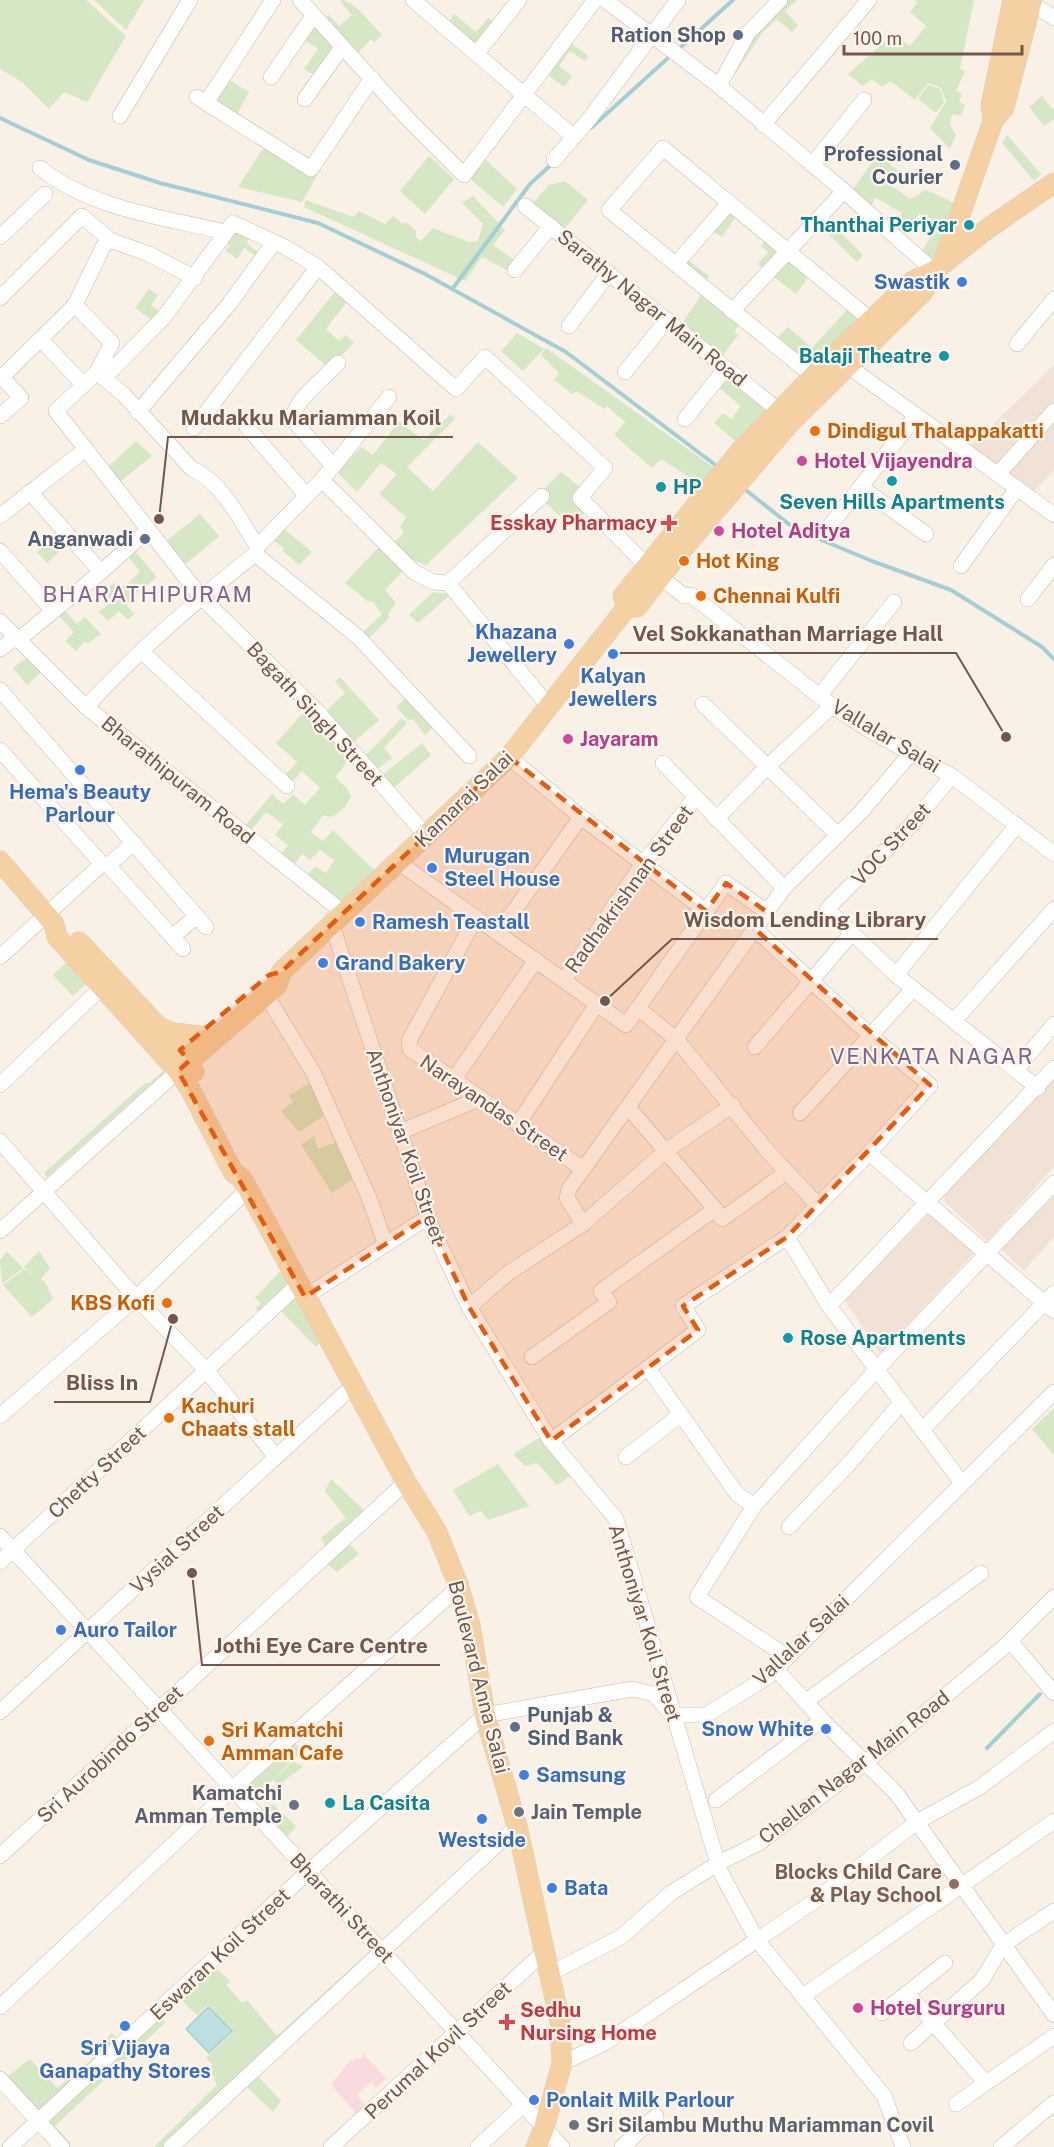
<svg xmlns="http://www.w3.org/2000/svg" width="1054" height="2147" font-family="'Public Sans',sans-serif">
<rect width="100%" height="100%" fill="#faf1e6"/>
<g fill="#f1e2d5">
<path d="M1054 365V470L1032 493 970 446Z"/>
<path d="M1054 1075V1167L987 1241 945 1202 944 1194Z"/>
<path d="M1054 1191V1237L1024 1271 1001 1249Z"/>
<path d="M930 1213 975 1252 880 1354 844 1299Z"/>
</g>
<path fill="#f8dadf" d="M364 2054 386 2078 376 2088 371 2082 357 2095 365 2105 356 2113 331 2085 351 2059 353 2061 357 2057 360 2060Z"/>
<g fill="#d5e7c5">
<path d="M0 0H86L126 36 87 102 64 92 49 109 22 82 0 69Z"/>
<path d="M94 0H144L126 30Z"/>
<path d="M344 0 357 8 382 35 374 42 371 39 359 52V56L322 21 329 15 339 26 352 15 340 1Z"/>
<path d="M784 0H797L785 11 798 25 792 32 777 19 762 33 728 85 723 82 749 33Z"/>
<path d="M915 0H974L960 69 965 71 956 91 962 94 959 102 965 105 961 116 952 114 950 125 956 135 950 149 930 128 946 101 941 88 928 83 915 100 890 81 882 87 872 79 863 86 848 74 894 34 910 46 926 26 910 12 917 3Z"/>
<path d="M454 14 476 32 488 18 495 23 476 48 446 26Z"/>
<path d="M310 22 337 51 318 77 304 69 318 49 300 37Z"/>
<path d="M567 40 588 56 585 61 570 51 559 66 572 76 564 87 544 72Z"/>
<path d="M228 79 249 92 236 116 212 104Z"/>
<path d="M928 85 940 89 944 102 936 113 918 99Z"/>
<path d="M1042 96 1052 109 1054 108V119L1044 126 1029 107Z"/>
<path d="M1007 135 1041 174 1034 181 1002 143Z"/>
<path d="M266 144 319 172 302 202 238 187Z"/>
<path d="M881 150 894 160 890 165 898 170 890 181 878 172 876 175 910 199 926 190 961 206 939 264 922 251 940 222 919 214 903 235 892 226 902 213 876 198 868 210 853 189Z"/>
<path d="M429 156 454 179 425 214 400 191Z"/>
<path d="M484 158 517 189 503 207 469 178Z"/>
<path d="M565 181 588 200 562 232 534 210V202L549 185Z"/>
<path d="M473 196 505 230 493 245 516 261 510 272 482 257 465 281 304 207 306 200 353 217 359 211 385 224 393 216 403 224 406 222 416 231V238L421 241 433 228 469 242 478 241 483 224 462 203Z"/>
<path d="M729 206 784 252 766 272 758 264 768 252 761 246 764 242 735 218 722 237 711 230 687 259 709 276 704 284 679 265Z"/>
<path d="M234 225 252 236 246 243 262 255 260 259 244 248 237 259 225 250 230 246 222 240Z"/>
<path d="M833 225 863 255 857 262 826 232Z"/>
<path d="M787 259 809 276 796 294 771 275Z"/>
<path d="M338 288 349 299 326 329 339 341 346 335 354 343 329 368 296 340Z"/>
<path d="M149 289 158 295 151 305 160 312 152 320 135 308Z"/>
<path d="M705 290 742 322 734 331 738 335 719 360 680 326Z"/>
<path d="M848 309 865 322 812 373 774 341 788 327 812 348Z"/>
<path d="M517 333 544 349 523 371 501 351Z"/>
<path d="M546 348 717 470 701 490 686 483 689 477 661 459 652 468 614 435 625 422 607 406 605 409 576 391 573 394 554 380 559 373 541 355Z"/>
<path d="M725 371 772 410 741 446 714 423 723 413 731 419 741 406 717 386Z"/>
<path d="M451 414 455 419 407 467 433 491 478 442 518 478 426 565 407 558 391 545 404 533 400 527 406 517 379 494 397 474 381 463 357 492 337 472 361 447 373 455 399 421 423 440Z"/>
<path d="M136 441 152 456 117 484 106 469Z"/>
<path d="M561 472 581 488 589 510 570 525 541 499 542 491Z"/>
<path d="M200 514 219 536 181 568 163 544Z"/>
<path d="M281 526 312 552 299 565 283 551 284 548 270 538Z"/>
<path d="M59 532 68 543 47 563 37 552Z"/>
<path d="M380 546 406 568 385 590 396 603 388 614 389 618 365 642 359 636 382 614 372 601 369 602 345 583Z"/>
<path d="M133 549 157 577 137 593 127 584 140 572 126 554Z"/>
<path d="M114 583 119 589 125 584 135 595 126 604 134 614 128 620 119 611 108 621 99 612 112 602 104 590Z"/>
<path d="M433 592 451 594 418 623 409 615Z"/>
<path d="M65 611 77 624 85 617 101 634 88 643 85 641 76 651 65 641 74 632 58 615Z"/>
<path d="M29 656 41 672 27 685 13 668Z"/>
<path d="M340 677 379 720 351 744 323 714 345 693 335 681Z"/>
<path d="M409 695 434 726 425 735 413 719 408 720 396 707Z"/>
<path d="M309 706 350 753 342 769 335 777 347 788 351 797 345 807 332 817 323 815 311 832 323 841 333 830 379 875 345 909 305 878 315 866 326 873 334 860 320 850 310 860 302 854 292 868 278 858 288 845 275 835 283 824 266 812 248 834 242 829 272 794 283 804 293 795 305 805 320 788 302 771 288 786 281 779 297 762 276 743Z"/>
<path d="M402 718 407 723 384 748 392 758 376 770 364 757Z"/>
<path d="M422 743 431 755 392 789 381 776Z"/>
<path d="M69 960 89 981 73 996 53 975Z"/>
<path d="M141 1045 169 1068 47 1177 44 1173 145 1083H149L163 1071Z"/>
<path d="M310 1083 327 1114 299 1132 281 1111 293 1102 289 1095Z"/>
<path d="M314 1136 318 1149 339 1141 356 1177 332 1193 301 1145Z"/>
<path d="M39 1251 50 1268 41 1279 45 1282 53 1299 32 1317 3 1285 24 1269 33 1274 24 1267Z"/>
<path d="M7 1252 23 1268 2 1284 0 1260Z"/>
<path d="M286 1265 297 1284 261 1317 256 1308 261 1303 255 1298Z"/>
<path d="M299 1285 326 1336 316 1347 276 1306Z"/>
<path d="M1054 1408V1455L1032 1429Z"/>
<path d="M542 1436 573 1474 557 1485 537 1463 525 1466 513 1454Z"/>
<path d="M498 1464 529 1506 488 1520 481 1511 469 1516 453 1490Z"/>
<path d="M331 1479 368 1514 328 1551 321 1538 345 1518 352 1526 325 1491Z"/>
<path d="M346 1540 359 1554 337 1572 323 1560Z"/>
<path d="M291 1739 302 1750 293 1761 303 1767 278 1785 273 1780 292 1763 279 1750Z"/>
<path d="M278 1751 290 1763 261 1791H251L243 1782Z"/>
<path d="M273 1804 296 1826 284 1841 256 1813Z"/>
<path d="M373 1948 383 1953 169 2147H154L217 2085 210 2069 213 2065 206 2058 233 2032 207 2005 197 2015 177 1996 212 1964 230 1981 226 1985 242 2003 247 2000 277 2036Z"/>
<path d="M157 2014 165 2023 55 2126 71 2144 68 2147 41 2122Z"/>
<path d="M112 2033 121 2042 38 2119 3 2080 30 2059 57 2088 96 2056 98 2052 96 2047Z"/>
<path d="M255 2073 281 2101 273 2112 244 2084Z"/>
</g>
<path fill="#bce0e2" stroke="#a3cfd3" stroke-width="1.5" d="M208 2007 232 2031 209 2053 186 2029Z"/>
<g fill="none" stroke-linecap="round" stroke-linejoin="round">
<g stroke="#a3cfd3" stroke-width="4">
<path d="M682 46 733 0"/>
<path d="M0 118 89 160 160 183 318 223 425 274 566 352 718 467"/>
<path d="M591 128 668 58"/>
<path d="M453 288 530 184 553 163"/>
<path d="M742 487 795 529 872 561 951 590 1042 647 1054 659"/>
<path d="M987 1748 1040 1694"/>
</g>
<defs>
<g id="minor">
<path d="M300 0 409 120 464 175 595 0"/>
<path d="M413 0 574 137"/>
<path d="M605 0 719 86 844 191 934 271"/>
<path d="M1031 3 1054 18"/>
<path d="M477 53 519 0"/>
<path d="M271 77 313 16"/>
<path d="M719 86 748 33 780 0"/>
<path d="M197 97 311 169 372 78"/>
<path d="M305 99 342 47"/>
<path d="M206 103 273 0"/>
<path d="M120 116 190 0"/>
<path d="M763 125 869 0"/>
<path d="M554 160 590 118 678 0"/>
<path d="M812 165 864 100"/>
<path d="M40 168C92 209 162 217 225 232"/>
<path d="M525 206 778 410"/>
<path d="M0 237 45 194"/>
<path d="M676 264 729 203"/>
<path d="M515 270 551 226"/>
<path d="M0 298 82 216 110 240"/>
<path d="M75 305 112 343 97 372 124 395 191 468C221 481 241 520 257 547"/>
<path d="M732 311 844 191"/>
<path d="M569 326 609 273"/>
<path d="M41 340 83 384"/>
<path d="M1017 344 1054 299"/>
<path d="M841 361 1054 515"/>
<path d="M97 372 56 411 201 597 316 710 426 835"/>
<path d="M625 372 667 320"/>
<path d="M0 375 21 398 0 416"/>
<path d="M813 376 609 210 663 148 871 320"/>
<path d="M2 377 75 305 103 247 110 240 149 254 195 278"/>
<path d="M104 378 164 317 233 223 285 247 318 267 456 389 485 357 605 468 580 498 647 566 684 596 691 595 832 706 869 730 952 776 1054 854"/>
<path d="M138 412 230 303 274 242"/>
<path d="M685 419 726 368"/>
<path d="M247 427 306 495"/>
<path d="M194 428 318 267"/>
<path d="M333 466 293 420C293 400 325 378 338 363"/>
<path d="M998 474 1054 411"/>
<path d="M322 480 414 572 433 582 448 583 550 708"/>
<path d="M861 487 926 534"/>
<path d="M30 492 101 572"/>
<path d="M0 516 86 449"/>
<path d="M829 527 916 416"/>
<path d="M0 551 53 611"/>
<path d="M255 554 358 637 469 756"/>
<path d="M961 566 1017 488"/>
<path d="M448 583 542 496"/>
<path d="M1028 599 1054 565"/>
<path d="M0 621 86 707 344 913"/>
<path d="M0 649 12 640H18L101 572 148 530"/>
<path d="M141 651 287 786"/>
<path d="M0 690 206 927"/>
<path d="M820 695 894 602"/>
<path d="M703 704 838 835"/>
<path d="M86 707C138 651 195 601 255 554L257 547 322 480 389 397"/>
<path d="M0 750 102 864 108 865 183 949"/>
<path d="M509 757 581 817 706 911"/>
<path d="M663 763 784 888"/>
<path d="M952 776 912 824 827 909 896 975 1038 1088"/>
<path d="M716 819 767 767 832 706"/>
<path d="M398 862 626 1025 726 883 767 912"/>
<path d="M108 865 134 843"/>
<path d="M476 917 409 1041 410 1049 583 1169"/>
<path d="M332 925 431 1226 469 1307 551 1441 616 1519 720 1871 757 1940 884 2096 903 2147"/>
<path d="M498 933 581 817"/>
<path d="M172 937 197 916"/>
<path d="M0 957 102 864"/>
<path d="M896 975 1017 825"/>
<path d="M564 980 644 862 695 798"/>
<path d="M266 995 313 1072 370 1200 385 1243"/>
<path d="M638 1008 677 1040 770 1154 818 1205"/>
<path d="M954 1021 1054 909"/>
<path d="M755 1047 852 933"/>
<path d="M1016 1070 1054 1024"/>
<path d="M454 1079 536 960"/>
<path d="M0 1085 102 987"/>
<path d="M628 1107 715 1209"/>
<path d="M800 1113 913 989"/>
<path d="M518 1124 597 1004"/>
<path d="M400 1132 481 1098"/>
<path d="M0 1141 136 1298 206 1370 276 1457"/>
<path d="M869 1153 1054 1311"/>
<path d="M583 1224 567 1198 569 1189 784 888 861 812 911 753"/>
<path d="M0 1231 178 1071"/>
<path d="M787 1237 829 1306 962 1483"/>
<path d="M305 1297 428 1217"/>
<path d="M829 1306 1054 1068"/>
<path d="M469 1307 507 1274 583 1224 667 1150 733 1105"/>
<path d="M532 1357 609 1302 601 1291 715 1209 722 1219 787 1172"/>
<path d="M648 1368 737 1494 754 1506"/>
<path d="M0 1416 136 1298 248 1189"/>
<path d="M923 1429 1054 1293"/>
<path d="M551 1441 698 1330 683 1306 787 1237 869 1153 930 1085 871 1036 755 929"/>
<path d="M626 1457 680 1415"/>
<path d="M789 1527 846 1467 902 1402"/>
<path d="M0 1536 562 2147"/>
<path d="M0 1562 299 1284"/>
<path d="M1010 1641 1054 1693"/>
<path d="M788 1657 697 1597 754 1506 877 1369 1054 1183"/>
<path d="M776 1669 824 1722 896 1793 1054 2015"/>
<path d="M805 1702 981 1573"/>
<path d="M0 1712 354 1385"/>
<path d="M716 1800 822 1720"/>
<path d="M0 1856 406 1482"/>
<path d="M549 1974 621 1937 671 1893 717 1864 759 1843 865 1763 1004 1647 1054 1597"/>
<path d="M907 1993 986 2083"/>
<path d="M803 1996 1054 1821"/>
<path d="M0 2007 232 1789 459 1587"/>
<path d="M882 2013 945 1963"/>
<path d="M911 2043 982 1980 1003 1945 1054 1911"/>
<path d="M562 2063 605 2043 816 1900 917 1822 980 1787 1054 1731"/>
<path d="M0 2079 62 2147"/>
<path d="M956 2104 1054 2036"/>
<path d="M10 2147 308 1872 485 1715 632 1689 654 1694 672 1715H706L769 1676 1054 1392"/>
<path d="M171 2147 517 1826"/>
<path d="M331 2147 544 1952"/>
<path d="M478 2147 523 2105"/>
<path d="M622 2147 656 2116"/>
<path d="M1001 2147 1054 2103"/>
</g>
<g id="major">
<path d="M993 121 991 105 1013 0"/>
<path d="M943 263 993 121 1004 108 1032 0"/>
<path d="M627 607 623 596 740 451 835 354 913 281 934 271 987 229 1054 183"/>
<path d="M0 861 54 924 57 937 178 1071 190 1089 233 1172 241 1178 248 1189 406 1482 437 1532 459 1587 470 1625 485 1715 517 1826 560 2022 562 2063 544 2128 536 2147"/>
<path d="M79 942 180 1050 194 1072"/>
<path d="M161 1028 173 1033 202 1036"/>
<path d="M178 1071 266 995 277 985 281 972 509 757 627 607H637L676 557 790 423 923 292 934 271"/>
</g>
</defs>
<use href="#minor" stroke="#cbb8ad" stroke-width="16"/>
<use href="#major" stroke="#d8d0cd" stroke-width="21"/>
<use href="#minor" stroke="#fff" stroke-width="15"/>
<use href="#major" stroke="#f4d0a3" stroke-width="20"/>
</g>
<path fill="#e8590c" fill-opacity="0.2" stroke="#e8590c" stroke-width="4.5" stroke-dasharray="12 8" stroke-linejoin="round" d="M509 757 706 911 726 883 767 912 755 929 930 1085 787 1237 683 1306 698 1330 551 1441 469 1307 427 1217 305 1297 178 1071 189 1061 180 1050 269 975 281 972Z"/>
<g fill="#5c6f8a" stroke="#fef5ec" stroke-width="2">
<circle cx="738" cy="35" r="6"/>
<circle cx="955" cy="165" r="6"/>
<circle cx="145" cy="539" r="6"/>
<circle cx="515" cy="1727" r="6"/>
</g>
<g fill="#0f9aa8" stroke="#fef5ec" stroke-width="2">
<circle cx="969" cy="225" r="6"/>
<circle cx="944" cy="356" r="6"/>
<circle cx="892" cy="481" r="6"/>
<circle cx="661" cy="487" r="6"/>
<circle cx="788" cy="1338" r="6"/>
<circle cx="330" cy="1803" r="6"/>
</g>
<g fill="#3f7fe0" stroke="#fef5ec" stroke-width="2">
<circle cx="962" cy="282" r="6"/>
<circle cx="569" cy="644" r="6"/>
<circle cx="613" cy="654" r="6"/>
<circle cx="80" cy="770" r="6"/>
<circle cx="432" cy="868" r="6"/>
<circle cx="360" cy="922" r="6"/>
<circle cx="323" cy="963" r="6"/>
<circle cx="61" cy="1630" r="6"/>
<circle cx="826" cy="1729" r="6"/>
<circle cx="524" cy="1775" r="6"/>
<circle cx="482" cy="1819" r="6"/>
<circle cx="552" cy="1888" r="6"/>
<circle cx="125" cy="2026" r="6"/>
<circle cx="534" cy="2100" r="6"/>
</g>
<g fill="#e8710a" stroke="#fef5ec" stroke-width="2">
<circle cx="815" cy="431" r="6"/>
<circle cx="684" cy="561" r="6"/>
<circle cx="701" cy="596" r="6"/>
<circle cx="167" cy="1303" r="6"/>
<circle cx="169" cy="1418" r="6"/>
<circle cx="209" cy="1741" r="6"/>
</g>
<g fill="#d1479c" stroke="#fef5ec" stroke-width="2">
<circle cx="802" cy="461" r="6"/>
<circle cx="719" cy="531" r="6"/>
<circle cx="568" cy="739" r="6"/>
<circle cx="858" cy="2008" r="6"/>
</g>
<g fill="#e0444e" stroke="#fef5ec" stroke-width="2">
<path d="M666 514h6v6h6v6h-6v6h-6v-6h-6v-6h6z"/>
<path d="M504 2013h6v6h6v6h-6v6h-6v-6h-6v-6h6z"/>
</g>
<g fill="#6b7280" stroke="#fef5ec" stroke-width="2">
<circle cx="294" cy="1805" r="6"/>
<circle cx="519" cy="1812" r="6"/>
<circle cx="574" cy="2125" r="6"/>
</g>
<circle fill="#8d6e63" stroke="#fef5ec" stroke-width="2" cx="954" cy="1884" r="6"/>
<g text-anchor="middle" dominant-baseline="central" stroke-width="4.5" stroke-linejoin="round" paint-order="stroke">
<g font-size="20" font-weight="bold" fill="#4e5e75" stroke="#fef5ec" text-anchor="end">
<text x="726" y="35">Ration Shop</text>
<text x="943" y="154">Professional<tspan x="943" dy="23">Courier</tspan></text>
<text x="133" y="539">Anganwadi</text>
<text x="527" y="1715" text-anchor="start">Punjab &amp;<tspan x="527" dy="23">Sind Bank</tspan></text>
</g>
<g font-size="20" font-weight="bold" fill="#0d838f" stroke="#fef5ec" text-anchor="start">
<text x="957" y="225" text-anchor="end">Thanthai Periyar</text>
<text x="932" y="356" text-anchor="end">Balaji Theatre</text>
<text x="673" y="487">HP</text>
<text x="892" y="502" text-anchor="middle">Seven Hills Apartments</text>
<text x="800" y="1338">Rose Apartments</text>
<text x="342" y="1803">La Casita</text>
</g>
<g font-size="20" font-weight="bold" fill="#366cbe" stroke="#fef5ec" text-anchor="start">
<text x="950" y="282" text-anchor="end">Swastik</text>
<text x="557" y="632" text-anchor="end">Khazana<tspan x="557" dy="23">Jewellery</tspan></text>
<text x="613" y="676" text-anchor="middle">Kalyan<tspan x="613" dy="23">Jewellers</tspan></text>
<text x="80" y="792" text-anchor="middle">Hema's Beauty<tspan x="80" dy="23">Parlour</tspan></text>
<text x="444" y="856">Murugan<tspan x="444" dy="23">Steel House</tspan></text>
<text x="372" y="922">Ramesh Teastall</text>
<text x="335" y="963">Grand Bakery</text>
<text x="73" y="1630">Auro Tailor</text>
<text x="814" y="1729" text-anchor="end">Snow White</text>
<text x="536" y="1775">Samsung</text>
<text x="482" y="1840" text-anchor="middle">Westside</text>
<text x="564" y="1888">Bata</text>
<text x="125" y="2048" text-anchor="middle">Sri Vijaya<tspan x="125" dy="23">Ganapathy Stores</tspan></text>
<text x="546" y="2100">Ponlait Milk Parlour</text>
</g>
<g font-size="20" fill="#72574d" stroke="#fef5ec">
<text transform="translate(652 308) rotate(39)">Sarathy Nagar Main Road</text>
<text transform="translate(315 714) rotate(47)">Bagath Singh Street</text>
<text transform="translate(886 736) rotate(31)">Vallalar Salai</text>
<text transform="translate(178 780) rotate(39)">Bharathipuram Road</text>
<text transform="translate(464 799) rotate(-44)">Kamaraj Salai</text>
<text transform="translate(891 844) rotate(-47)">VOC Street</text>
<text transform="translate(629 889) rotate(-54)">Radhakrishnan Street</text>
<text transform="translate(494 1108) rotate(34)">Narayandas Street</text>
<text transform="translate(406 1146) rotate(71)">Anthoniyar Koil Street</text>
<text transform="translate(97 1472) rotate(-43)">Chetty Street</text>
<text transform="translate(177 1549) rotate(-43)">Vysial Street</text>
<text transform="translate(645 1623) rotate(73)">Anthoniyar Koil Street</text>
<text transform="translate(801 1640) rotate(-43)">Vallalar Salai</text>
<text transform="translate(479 1677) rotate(76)">Boulevard Anna Salai</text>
<text transform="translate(110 1754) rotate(-43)">Sri Aurobindo Street</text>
<text transform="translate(854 1767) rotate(-38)">Chellan Nagar Main Road</text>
<text transform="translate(342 1908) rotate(47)">Bharathi Street</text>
<text transform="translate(220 1954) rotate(-43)">Eswaran Koil Street</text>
<text transform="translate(438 2050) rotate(-43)">Perumal Kovil Street</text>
</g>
<g font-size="20" font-weight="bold" fill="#c56008" stroke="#fef5ec" text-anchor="start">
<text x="827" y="431">Dindigul Thalappakatti</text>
<text x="696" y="561">Hot King</text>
<text x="713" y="596">Chennai Kulfi</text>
<text x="155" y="1303" text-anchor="end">KBS Kofi</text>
<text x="181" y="1406">Kachuri<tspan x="181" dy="23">Chaats stall</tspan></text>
<text x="221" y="1730">Sri Kamatchi<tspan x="221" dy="23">Amman Cafe</tspan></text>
</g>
<g font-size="20" font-weight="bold" fill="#b23c85" stroke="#fef5ec" text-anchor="start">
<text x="814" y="461">Hotel Vijayendra</text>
<text x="731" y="531">Hotel Aditya</text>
<text x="580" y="739">Jayaram</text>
<text x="870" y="2008">Hotel Surguru</text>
</g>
<g font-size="20" font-weight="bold" fill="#be3a42" stroke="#fef5ec" text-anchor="end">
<text x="657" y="523">Esskay Pharmacy</text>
<text x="520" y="2010" text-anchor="start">Sedhu<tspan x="520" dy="23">Nursing Home</tspan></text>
</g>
<g font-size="20" font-weight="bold" fill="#5b616d" stroke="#fef5ec" text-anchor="start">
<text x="282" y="1793" text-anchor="end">Kamatchi<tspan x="282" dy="23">Amman Temple</tspan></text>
<text x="531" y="1812">Jain Temple</text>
<text x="586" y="2125">Sri Silambu Muthu Mariamman Covil</text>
</g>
<g font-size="20" font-weight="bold" fill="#785e54" stroke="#fef5ec" text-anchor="end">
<text x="942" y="1872">Blocks Child Care<tspan x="942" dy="23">&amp; Play School</tspan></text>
</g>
<g font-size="22" letter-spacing="1.5" fill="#7d658e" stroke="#fef5ec">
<text x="148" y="594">BHARATHIPURAM</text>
<text x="932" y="1056">VENKATA NAGAR</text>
</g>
</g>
<path fill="none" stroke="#72574d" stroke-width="2" d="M159 519L168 437H453M1006 737L956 653H620M605 1001L672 939H938M173 1319L150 1402H54M192 1573L202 1665H440"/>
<g fill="#72574d" stroke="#fef5ec" stroke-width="2">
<circle cx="159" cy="519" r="6"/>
<circle cx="1006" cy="737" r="6"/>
<circle cx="605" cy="1001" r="6"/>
<circle cx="173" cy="1319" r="6"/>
<circle cx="192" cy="1573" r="6"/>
</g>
<g font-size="21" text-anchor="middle" font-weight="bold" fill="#72574d" stroke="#fef5ec" stroke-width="4.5" stroke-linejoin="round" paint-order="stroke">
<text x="311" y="425">Mudakku Mariamman Koil</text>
<text x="788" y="641">Vel Sokkanathan Marriage Hall</text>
<text x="805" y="927">Wisdom Lending Library</text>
<text x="102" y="1390">Bliss In</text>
<text x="321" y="1653">Jothi Eye Care Centre</text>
</g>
<path d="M844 45v9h178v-9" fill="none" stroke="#72574d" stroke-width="3"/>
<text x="853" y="45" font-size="18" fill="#72574d" stroke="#fef5ec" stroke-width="4.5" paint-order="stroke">100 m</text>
</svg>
